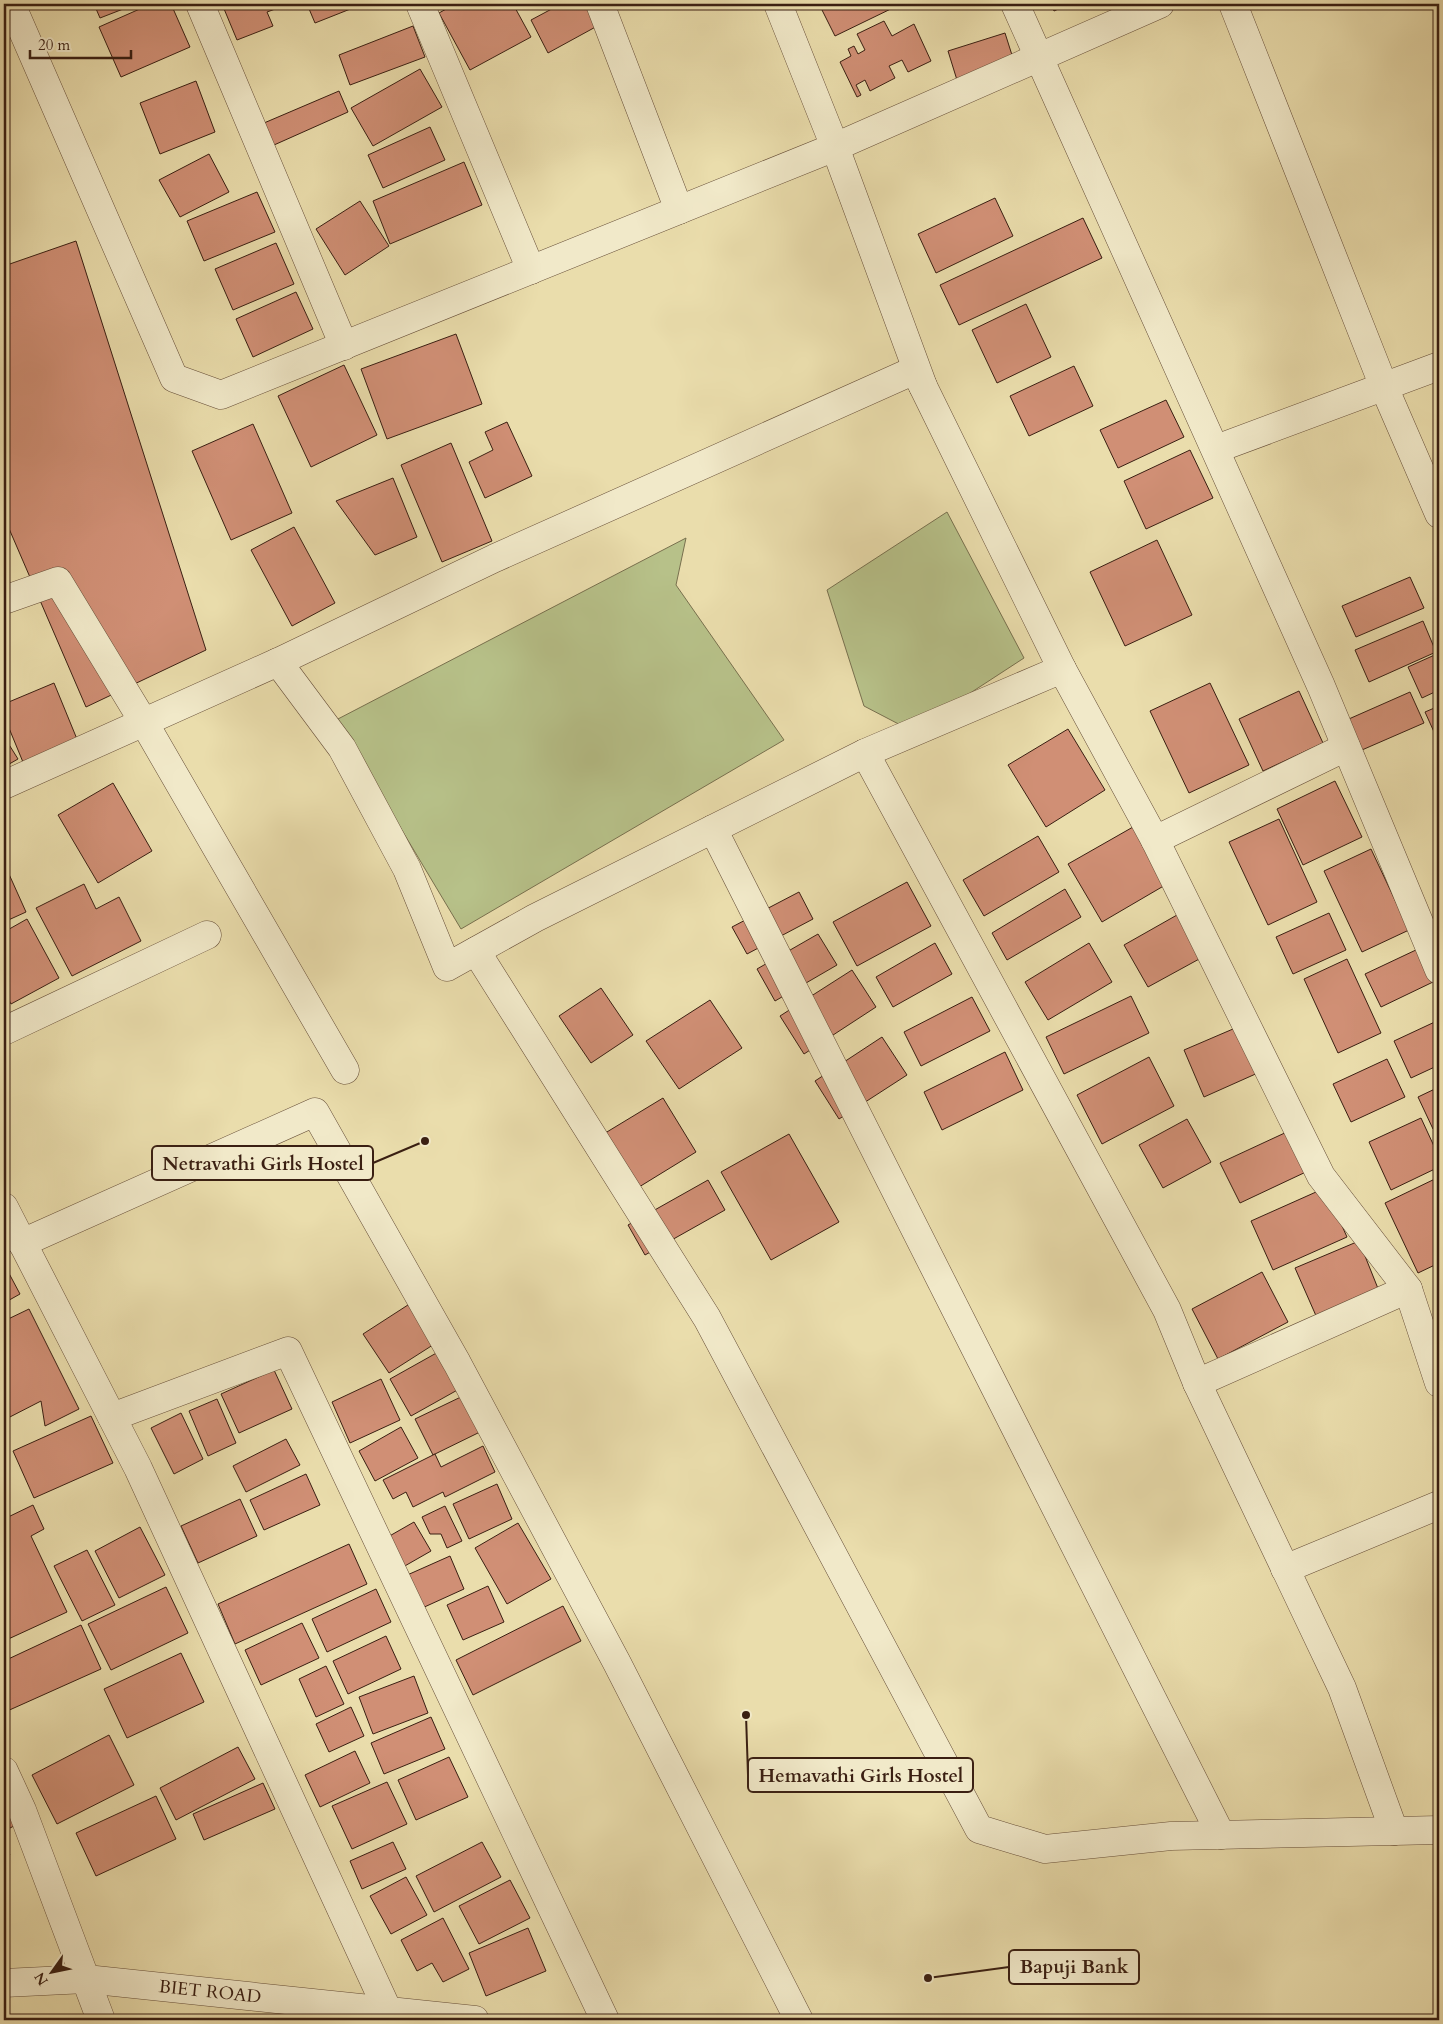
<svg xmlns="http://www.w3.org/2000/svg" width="1443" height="2024" font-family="Cardo,serif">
<rect width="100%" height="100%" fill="#eaddac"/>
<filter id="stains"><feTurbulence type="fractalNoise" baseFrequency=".004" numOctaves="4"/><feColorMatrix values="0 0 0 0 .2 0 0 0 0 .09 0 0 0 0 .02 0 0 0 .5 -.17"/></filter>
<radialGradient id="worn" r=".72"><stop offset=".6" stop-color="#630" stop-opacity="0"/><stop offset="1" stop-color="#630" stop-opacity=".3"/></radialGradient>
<g fill="#b7c189" stroke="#78704e">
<path d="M947 512 1024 658 912 731 864 706 827 590Z"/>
<path d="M686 538 676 585 784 740 461 929 336 720Z"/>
</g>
<g fill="#d08f75" stroke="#3a1f12">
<path d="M94 4H136L100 18Z"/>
<path d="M151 4H171L190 47 121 77 99 27Z"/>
<path d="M222 4H289L267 12 273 26 237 40Z"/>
<path d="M307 4H363L315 23Z"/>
<path d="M455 4H513L531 37 470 70 439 13Z"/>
<path d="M561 4H590L601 24 548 53 531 20Z"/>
<path d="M819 4H901L835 36Z"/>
<path d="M1051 4H1069L1054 11Z"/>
<path d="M884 21 892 36 914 24 931 61 908 72 902 60 889 66 895 78 870 91 865 80 856 85 861 95 857 97 840 62 851 56 848 49 854 46 858 54 865 50 857 34Z"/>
<path d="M413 26 425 57 350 85 339 55Z"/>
<path d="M1005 33 1018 74 961 93 948 51Z"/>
<path d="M420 69 442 107 373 146 351 108Z"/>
<path d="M196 81 215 132 160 154 140 103Z"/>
<path d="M339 91 348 112 274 145 264 123Z"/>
<path d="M430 127 445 160 383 188 368 155Z"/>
<path d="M209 154 229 192 180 217 159 180Z"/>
<path d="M464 162 482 205 390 244 373 201Z"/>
<path d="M257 192 275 232 204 261 187 221Z"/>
<path d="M995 198 1013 236 936 273 918 234Z"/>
<path d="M360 201 389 246 345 275 316 229Z"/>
<path d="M1083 218 1102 258 959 325 940 285Z"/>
<path d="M76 241 206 650 86 707 4 517V266Z"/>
<path d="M276 243 294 284 233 310 215 269Z"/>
<path d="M296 292 313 329 253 357 236 319Z"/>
<path d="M1026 304 1051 357 997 383 972 330Z"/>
<path d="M456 334 482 404 387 439 361 369Z"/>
<path d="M344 365 377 435 311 467 278 396Z"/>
<path d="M1074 366 1093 406 1029 436 1010 396Z"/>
<path d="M1166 400 1184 437 1118 468 1100 430Z"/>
<path d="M507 422 532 476 485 498 469 462 493 450 485 432Z"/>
<path d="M253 424 292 513 231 540 192 451Z"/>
<path d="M451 443 492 541 442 562 401 465Z"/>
<path d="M1190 450 1213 498 1146 529 1124 481Z"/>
<path d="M393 478 417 537 375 555 336 501Z"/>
<path d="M294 527 335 603 292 626 251 550Z"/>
<path d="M1157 540 1192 615 1125 646 1090 572Z"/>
<path d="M1410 577 1424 608 1356 637 1342 606Z"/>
<path d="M1423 621 1436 652 1369 682 1355 650Z"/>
<path d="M1439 653V690L1422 698 1408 667Z"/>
<path d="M54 683 79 744 25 767 4 716V704Z"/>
<path d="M1210 683 1249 765 1189 793 1150 711Z"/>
<path d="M1299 691 1323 743 1263 771 1239 719Z"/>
<path d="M1410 692 1424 723 1355 753 1342 722Z"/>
<path d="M1439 706V743L1425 712Z"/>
<path d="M1068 729 1105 790 1046 827 1008 765Z"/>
<path d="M8 743 18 759 4 767V746Z"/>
<path d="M1335 781 1362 837 1303 865 1277 809Z"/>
<path d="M113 783 152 851 98 883 58 815Z"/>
<path d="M1279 819 1317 902 1268 925 1229 842Z"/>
<path d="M1133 827 1167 884 1102 922 1068 864Z"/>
<path d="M1038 836 1059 872 984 916 963 880Z"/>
<path d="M1371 849 1409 930 1362 952 1324 871Z"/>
<path d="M4 863 26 912 4 922Z"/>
<path d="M907 882 931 926 857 966 833 922Z"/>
<path d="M84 884 96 909 119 897 141 941 72 976 36 908Z"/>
<path d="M1065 889 1081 917 1007 960 992 933Z"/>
<path d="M799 892 813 919 747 954 732 927Z"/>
<path d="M1329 913 1346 950 1293 974 1276 937Z"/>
<path d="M1177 915 1201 958 1148 987 1124 945Z"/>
<path d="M27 919 59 978 11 1004 4 991V932Z"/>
<path d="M818 934 837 965 775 1001 757 969Z"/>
<path d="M935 943 952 974 893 1007 876 977Z"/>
<path d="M1089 943 1112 982 1048 1020 1025 982Z"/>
<path d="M1418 949 1433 982 1381 1007 1365 974Z"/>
<path d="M1347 959 1381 1033 1338 1053 1304 979Z"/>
<path d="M852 970 876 1007 804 1054 780 1016Z"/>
<path d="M601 988 633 1035 591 1063 559 1016Z"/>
<path d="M1131 996 1149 1033 1064 1074 1046 1037Z"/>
<path d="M972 997 990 1031 921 1066 904 1032Z"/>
<path d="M710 1000 742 1048 679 1089 646 1041Z"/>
<path d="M1439 1020V1065L1411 1078 1394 1041Z"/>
<path d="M1240 1026 1260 1072 1204 1097 1184 1050Z"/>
<path d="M882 1037 907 1075 839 1119 815 1081Z"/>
<path d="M1005 1052 1023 1090 942 1130 924 1092Z"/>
<path d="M1149 1057 1174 1106 1102 1144 1077 1095Z"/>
<path d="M1387 1059 1405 1097 1351 1122 1333 1084Z"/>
<path d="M1439 1087V1126L1433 1129 1418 1097Z"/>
<path d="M663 1098 696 1152 626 1195 592 1141Z"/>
<path d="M1421 1118 1439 1157V1167L1391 1190 1369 1142Z"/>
<path d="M1187 1119 1211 1162 1163 1188 1139 1145Z"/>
<path d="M1289 1131 1308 1171 1240 1203 1220 1163Z"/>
<path d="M789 1134 839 1222 771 1260 721 1172Z"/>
<path d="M1439 1177V1263L1418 1273 1385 1203Z"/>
<path d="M708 1180 725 1210 645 1255 628 1225Z"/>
<path d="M1325 1188 1347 1237 1273 1270 1251 1221Z"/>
<path d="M1359 1241 1379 1291 1317 1318 1295 1268Z"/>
<path d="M4 1264 20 1294 4 1303Z"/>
<path d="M1262 1272 1288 1322 1218 1359 1192 1309Z"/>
<path d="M411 1303 436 1343 389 1373 363 1334Z"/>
<path d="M29 1309 79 1409 45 1426 41 1401 4 1420V1321Z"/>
<path d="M440 1351 461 1388 411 1416 390 1379Z"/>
<path d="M274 1370 292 1409 239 1433 221 1394Z"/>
<path d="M381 1379 400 1420 350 1443 332 1402Z"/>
<path d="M465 1395 482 1431 433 1455 415 1419Z"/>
<path d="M217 1399 236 1443 208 1456 189 1411Z"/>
<path d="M181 1413 203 1459 174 1474 151 1428Z"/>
<path d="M91 1416 113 1463 34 1498 13 1451Z"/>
<path d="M401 1427 418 1458 375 1481 359 1451Z"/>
<path d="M286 1439 300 1465 246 1492 233 1466Z"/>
<path d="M483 1446 495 1472 445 1497 443 1492 413 1507 406 1492 393 1499 383 1480 435 1454 441 1467Z"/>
<path d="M306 1474 320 1505 264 1530 250 1500Z"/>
<path d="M497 1484 512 1519 469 1539 453 1504Z"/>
<path d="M240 1499 257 1536 198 1563 181 1526Z"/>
<path d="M33 1505 44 1529 31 1536 67 1612 4 1641V1519Z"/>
<path d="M445 1506 462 1541 447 1548 441 1534H430L422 1517Z"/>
<path d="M414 1522 431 1551 403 1567 386 1538Z"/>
<path d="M518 1523 551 1579 507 1604 475 1548Z"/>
<path d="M140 1527 165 1575 119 1598 95 1551Z"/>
<path d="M349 1544 367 1584 235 1644 218 1604Z"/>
<path d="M87 1550 115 1605 82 1621 54 1566Z"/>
<path d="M450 1556 464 1589 420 1609 405 1576Z"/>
<path d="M488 1586 504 1622 463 1640 447 1605Z"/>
<path d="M166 1587 188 1633 111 1670 88 1624Z"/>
<path d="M376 1589 391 1622 327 1652 312 1619Z"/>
<path d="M563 1606 581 1641 473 1695 456 1660Z"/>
<path d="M302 1623 319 1658 261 1685 245 1650Z"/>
<path d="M81 1625 101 1669 5 1712 4 1661Z"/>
<path d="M386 1636 401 1669 348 1694 333 1661Z"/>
<path d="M181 1653 204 1702 127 1738 104 1689Z"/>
<path d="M326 1666 344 1704 316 1717 299 1679Z"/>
<path d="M414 1676 428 1713 373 1734 359 1697Z"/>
<path d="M351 1707 364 1736 329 1752 316 1724Z"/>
<path d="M431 1717 445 1749 384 1774 371 1743Z"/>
<path d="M109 1735 134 1785 57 1824 32 1775Z"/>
<path d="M238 1747 255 1779 176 1820 160 1788Z"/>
<path d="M355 1751 370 1783 320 1807 305 1775Z"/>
<path d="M449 1757 468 1797 416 1820 398 1780Z"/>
<path d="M387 1782 407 1824 352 1849 332 1806Z"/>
<path d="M263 1783 275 1809 204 1840 193 1814Z"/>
<path d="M156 1796 176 1839 96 1876 76 1833Z"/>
<path d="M10 1803 20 1823 4 1831V1806Z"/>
<path d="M393 1842 406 1869 362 1889 350 1861Z"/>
<path d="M482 1842 501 1877 434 1912 416 1876Z"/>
<path d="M4 1846 10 1855 4 1859Z"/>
<path d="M406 1877 427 1915 391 1934 370 1896Z"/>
<path d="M510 1880 530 1918 479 1944 459 1906Z"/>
<path d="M443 1918 469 1969 443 1982 432 1963 417 1971 401 1940Z"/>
<path d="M528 1928 546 1971 486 1996 469 1953Z"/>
</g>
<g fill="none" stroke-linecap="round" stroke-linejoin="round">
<defs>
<g id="minor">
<path d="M11 4 174 378 221 395 835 147 1160 4"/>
<path d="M200 4 344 346"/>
<path d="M420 4 531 270"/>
<path d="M600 4 679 210"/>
<path d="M778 4 835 147 923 386"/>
<path d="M1015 4 1321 686 1439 970"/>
<path d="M1233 4 1384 387 1439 514"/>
<path d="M1216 449 1439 366"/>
<path d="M4 600 58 581 149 731 345 1070"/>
<path d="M278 662 342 748 407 869 447 967 535 918 865 753 1062 669 1155 840 1321 1176 1408 1289 1439 1383"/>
<path d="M865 753 1167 1310 1197 1383 1342 1688 1394 1831"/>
<path d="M4 785 278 662 495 558 915 370 1062 669"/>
<path d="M713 829 1221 1835"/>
<path d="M1155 840 1346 747"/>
<path d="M476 951 707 1318 979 1829 1045 1849 1171 1836 1439 1830"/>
<path d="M4 1031 207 935"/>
<path d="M4 1207 138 1468 388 2011"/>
<path d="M22 1243 315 1112 457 1363 617 1663 799 2020"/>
<path d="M1197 1383 1408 1289"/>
<path d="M112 1417 288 1351 605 2020"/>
<path d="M1285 1569 1439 1505"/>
<path d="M4 1771 22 1810 101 2020"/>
<path d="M4 1983 86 1979 475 2020"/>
</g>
</defs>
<use href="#minor" stroke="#664e38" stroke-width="29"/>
<use href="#minor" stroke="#f1e9c9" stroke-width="28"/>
</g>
<g text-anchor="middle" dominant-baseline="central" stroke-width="5" stroke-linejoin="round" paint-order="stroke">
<g font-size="18" fill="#3a1f12" stroke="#f1e9c9">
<text transform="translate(210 1992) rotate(6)">BIET ROAD</text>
</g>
</g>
<path fill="none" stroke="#3a1f12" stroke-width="2" d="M425 1141L373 1163M746 1715L748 1775M928 1978L1009 1967"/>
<g fill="#3a1f12" stroke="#f1e9c9" stroke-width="2">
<circle cx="425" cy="1141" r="5"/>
<circle cx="746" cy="1715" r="5"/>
<circle cx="928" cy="1978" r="5"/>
</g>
<g fill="#f1e9c9" stroke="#3a1f12" stroke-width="2">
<rect x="152" y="1146" width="221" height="34" rx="5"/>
<rect x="748" y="1758" width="225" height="34" rx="5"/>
<rect x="1009" y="1950" width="130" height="34" rx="5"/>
</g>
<g font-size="19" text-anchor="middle" font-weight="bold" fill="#3a1f12">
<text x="263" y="1170">Netravathi Girls Hostel</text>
<text x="861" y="1782">Hemavathi Girls Hostel</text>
<text x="1074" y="1973">Bapuji Bank</text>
</g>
<rect width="1443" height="2024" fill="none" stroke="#eaddac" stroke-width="20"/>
<rect x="5" y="5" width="1433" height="2014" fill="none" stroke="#3a1f12" stroke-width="2.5"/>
<rect x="10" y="10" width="1423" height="2004" fill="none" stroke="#3a1f12"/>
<g transform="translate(52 1972) rotate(237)" stroke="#f1e9c9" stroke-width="4" paint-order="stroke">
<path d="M0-4L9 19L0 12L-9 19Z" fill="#3a1f12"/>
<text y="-8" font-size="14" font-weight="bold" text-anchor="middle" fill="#3a1f12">N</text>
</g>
<path d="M30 50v8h101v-8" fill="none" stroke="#3a1f12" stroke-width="2.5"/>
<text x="38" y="50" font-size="15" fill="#3a1f12" stroke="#f1e9c9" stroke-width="4" paint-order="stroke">20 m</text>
<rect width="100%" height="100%" filter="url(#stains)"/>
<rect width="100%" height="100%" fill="url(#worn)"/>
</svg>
